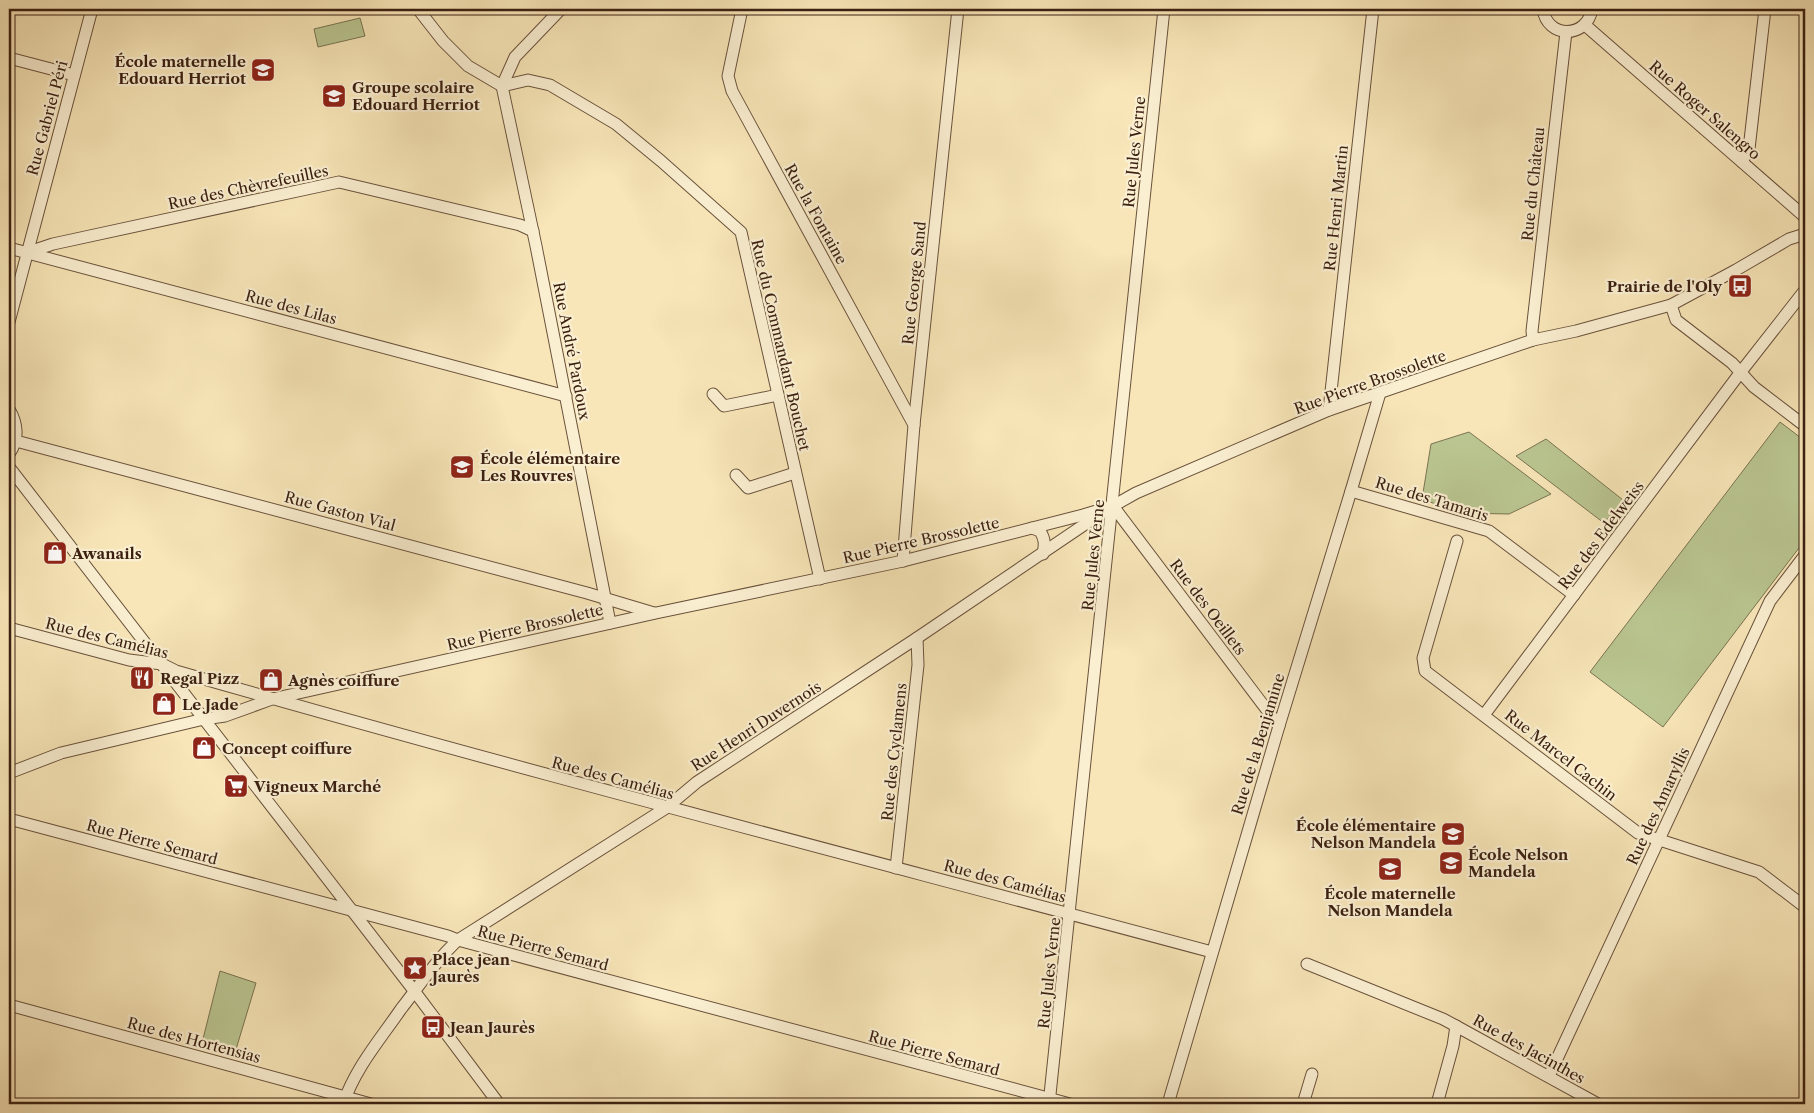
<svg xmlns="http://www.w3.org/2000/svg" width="1814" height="1113" font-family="'Libre Caslon Text',serif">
<rect width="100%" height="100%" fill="#f8e6b8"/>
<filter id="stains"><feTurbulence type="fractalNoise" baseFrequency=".004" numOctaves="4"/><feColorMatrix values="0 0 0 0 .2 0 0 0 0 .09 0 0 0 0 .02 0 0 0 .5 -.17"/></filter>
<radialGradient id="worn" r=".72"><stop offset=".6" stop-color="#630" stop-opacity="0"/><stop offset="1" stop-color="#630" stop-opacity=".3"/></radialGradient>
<g fill="#bac691" stroke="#7a7352">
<path d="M360 18 365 36 318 47 314 29Z"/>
<path d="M1780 422 1805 441V540L1663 727 1590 672Z"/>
<path d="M1469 432 1551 494 1509 514 1460 513 1422 499 1431 444Z"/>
<path d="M1546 439 1623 500 1604 523 1516 456Z"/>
<path d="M220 971 256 983 234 1056 201 1047Z"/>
</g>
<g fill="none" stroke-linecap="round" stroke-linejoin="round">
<defs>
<g id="minor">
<path d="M418 9 443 41 468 66 502 86"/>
<path d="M742 9 728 76 732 91 914 425"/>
<path d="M1543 9C1547 39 1587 39 1592 9"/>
<path d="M1585 25 1805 217"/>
<path d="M9 58 74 75"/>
<path d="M502 86 528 80 550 85 616 124 661 161 741 232 820 579"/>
<path d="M502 86 536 246 610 623"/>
<path d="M502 86 515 57 561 9"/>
<path d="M1742 162 1749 149 1765 9"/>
<path d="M9 248 566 396"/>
<path d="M29 252 53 244 339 182 520 225 533 231"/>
<path d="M1671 305 1676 320 1732 363 1754 387 1805 426"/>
<path d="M9 322 92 9"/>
<path d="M1533 340 1532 331 1566 32"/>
<path d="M713 394 724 406 778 395"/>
<path d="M9 409C18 424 19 440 9 454"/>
<path d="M1329 410 1373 9"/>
<path d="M16 441 587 593 654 613"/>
<path d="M9 467 415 992 499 1104"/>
<path d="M736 475 748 488 795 473"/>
<path d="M1351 491 1489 531 1574 595"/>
<path d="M1113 506 1279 726"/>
<path d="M1032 528 1040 531C1045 539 1045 544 1043 554"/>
<path d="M1457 541 1423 658 1425 671 1638 833 1759 872 1805 907"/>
<path d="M903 561 914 425 958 9"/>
<path d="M9 628 129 660 162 664 176 671C520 770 866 859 1212 952"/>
<path d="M1484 715 1740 373 1805 290"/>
<path d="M9 773 61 753 204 719 225 716 272 699 656 613 903 561 1083 515 1113 506 1136 493 1329 410 1533 340 1576 331 1671 305 1736 270 1789 239 1805 234"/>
<path d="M9 819 448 936 458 940 1070 1104"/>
<path d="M896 868 918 665 917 638"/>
<path d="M1307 964 1443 1019 1456 1026"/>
<path d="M9 1005 371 1104"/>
<path d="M1549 1076 1770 601 1805 555"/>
<path d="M343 1104C356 1067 379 1041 401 1009 419 986 436 960 458 940L666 808 697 782 917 638 1103 512"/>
<path d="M1049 1104 1164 9"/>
<path d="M1168 1104 1279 726 1351 491 1380 393"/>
<path d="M1303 1104 1312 1074"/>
<path d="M1437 1104 1453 1046 1456 1026 1598 1104"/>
</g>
</defs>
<use href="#minor" stroke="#6a523c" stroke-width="13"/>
<use href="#minor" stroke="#faefd1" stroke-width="11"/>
</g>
<defs>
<symbol id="school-square" viewBox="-11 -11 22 22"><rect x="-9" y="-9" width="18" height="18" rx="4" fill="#8f2418" stroke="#faefd1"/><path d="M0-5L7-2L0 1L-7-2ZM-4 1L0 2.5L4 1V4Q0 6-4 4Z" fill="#fff"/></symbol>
<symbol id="bus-square" viewBox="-11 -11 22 22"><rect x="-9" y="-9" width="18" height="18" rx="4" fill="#8f2418" stroke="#faefd1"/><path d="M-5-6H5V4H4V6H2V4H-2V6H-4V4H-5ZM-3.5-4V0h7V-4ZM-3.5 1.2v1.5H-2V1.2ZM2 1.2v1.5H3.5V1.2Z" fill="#fff"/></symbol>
<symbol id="shop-square" viewBox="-11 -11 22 22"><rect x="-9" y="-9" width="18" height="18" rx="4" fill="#8f2418" stroke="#faefd1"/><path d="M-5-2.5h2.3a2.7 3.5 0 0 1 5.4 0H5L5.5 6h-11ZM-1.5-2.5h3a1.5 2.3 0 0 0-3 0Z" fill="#fff"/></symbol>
<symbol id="restaurant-square" viewBox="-11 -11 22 22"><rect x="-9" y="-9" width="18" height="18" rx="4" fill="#8f2418" stroke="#faefd1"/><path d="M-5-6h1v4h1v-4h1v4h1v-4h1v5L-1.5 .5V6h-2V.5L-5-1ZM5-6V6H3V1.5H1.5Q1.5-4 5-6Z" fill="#fff"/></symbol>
<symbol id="supermarket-square" viewBox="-11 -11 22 22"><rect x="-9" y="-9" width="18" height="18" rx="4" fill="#8f2418" stroke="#faefd1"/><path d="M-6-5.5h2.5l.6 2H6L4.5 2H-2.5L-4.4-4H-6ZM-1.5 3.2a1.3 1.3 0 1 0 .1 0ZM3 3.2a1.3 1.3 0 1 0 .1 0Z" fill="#fff"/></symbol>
<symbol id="sight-square" viewBox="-11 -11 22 22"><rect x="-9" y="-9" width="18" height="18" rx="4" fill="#8f2418" stroke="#faefd1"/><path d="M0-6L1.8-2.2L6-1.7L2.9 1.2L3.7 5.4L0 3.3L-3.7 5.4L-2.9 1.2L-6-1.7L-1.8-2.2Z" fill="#fff"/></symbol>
</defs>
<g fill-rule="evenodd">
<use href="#school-square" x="249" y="56" width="28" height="28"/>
<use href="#school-square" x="320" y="82" width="28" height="28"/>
<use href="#bus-square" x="1726" y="272" width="28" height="28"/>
<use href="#school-square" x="448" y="453" width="28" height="28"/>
<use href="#shop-square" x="41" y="539" width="28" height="28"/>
<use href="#restaurant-square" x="128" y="664" width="28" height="28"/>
<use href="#shop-square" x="257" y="666" width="28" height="28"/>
<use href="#shop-square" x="150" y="690" width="28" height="28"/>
<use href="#shop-square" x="190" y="734" width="28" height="28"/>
<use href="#supermarket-square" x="222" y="772" width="28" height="28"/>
<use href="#school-square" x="1439" y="820" width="28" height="28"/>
<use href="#school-square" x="1437" y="849" width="28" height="28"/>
<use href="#school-square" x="1376" y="855" width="28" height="28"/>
<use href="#sight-square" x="401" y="954" width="28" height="28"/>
<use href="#bus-square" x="419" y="1013" width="28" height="28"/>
</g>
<g text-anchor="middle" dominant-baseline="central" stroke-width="4.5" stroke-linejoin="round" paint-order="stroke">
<g font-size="15" font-weight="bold" fill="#3b2012" stroke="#faefd1" text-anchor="start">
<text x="246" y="61" text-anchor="end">École maternelle<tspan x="246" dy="17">Edouard Herriot</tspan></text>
<text x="352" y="87">Groupe scolaire<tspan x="352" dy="17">Edouard Herriot</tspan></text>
<text x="1722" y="286" text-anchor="end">Prairie de l'Oly</text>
<text x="480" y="458">École élémentaire<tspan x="480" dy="17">Les Rouvres</tspan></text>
<text x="72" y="553">Awanails</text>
<text x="160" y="678">Regal Pizz</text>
<text x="288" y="680">Agnès coiffure</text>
<text x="182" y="704">Le Jade</text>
<text x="222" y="748">Concept coiffure</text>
<text x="254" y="786">Vigneux Marché</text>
<text x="1436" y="825" text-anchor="end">École élémentaire<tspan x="1436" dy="17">Nelson Mandela</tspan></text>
<text x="1468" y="854">École Nelson<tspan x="1468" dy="17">Mandela</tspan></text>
<text x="1390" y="893" text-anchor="middle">École maternelle<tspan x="1390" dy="17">Nelson Mandela</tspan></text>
<text x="432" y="959">Place jean<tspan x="432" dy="17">Jaurès</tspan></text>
<text x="450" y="1027">Jean Jaurès</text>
</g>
<g font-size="15" fill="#3b2012" stroke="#faefd1">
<text transform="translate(1705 110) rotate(41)">Rue Roger Salengro</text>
<text transform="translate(47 118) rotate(-75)">Rue Gabriel Péri</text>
<text transform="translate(1134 152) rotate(-84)">Rue Jules Verne</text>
<text transform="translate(1533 184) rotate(-84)">Rue du Château</text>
<text transform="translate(248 187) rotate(-12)">Rue des Chèvrefeuilles</text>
<text transform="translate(1336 208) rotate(-84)">Rue Henri Martin</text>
<text transform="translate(816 214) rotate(61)">Rue la Fontaine</text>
<text transform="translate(914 283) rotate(-84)">Rue George Sand</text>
<text transform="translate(291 307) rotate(15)">Rue des Lilas</text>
<text transform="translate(781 345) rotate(77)">Rue du Commandant Bouchet</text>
<text transform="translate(572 351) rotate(79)">Rue André Pardoux</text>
<text transform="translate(1370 382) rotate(-20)">Rue Pierre Brossolette</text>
<text transform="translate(1432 499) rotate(17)">Rue des Tamaris</text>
<text transform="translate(340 511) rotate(15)">Rue Gaston Vial</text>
<text transform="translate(1601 535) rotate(-53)">Rue des Edelweiss</text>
<text transform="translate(921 540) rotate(-13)">Rue Pierre Brossolette</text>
<text transform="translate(1093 555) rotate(-84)">Rue Jules Verne</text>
<text transform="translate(1208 607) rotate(53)">Rue des Oeillets</text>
<text transform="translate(525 627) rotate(-13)">Rue Pierre Brossolette</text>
<text transform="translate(107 638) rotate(14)">Rue des Camélias</text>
<text transform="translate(756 726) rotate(-33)">Rue Henri Duvernois</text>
<text transform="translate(1258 744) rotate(-73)">Rue de la Benjamine</text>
<text transform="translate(894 752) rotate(-84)">Rue des Cyclamens</text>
<text transform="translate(1561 755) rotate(38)">Rue Marcel Cachin</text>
<text transform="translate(613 778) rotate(15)">Rue des Camélias</text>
<text transform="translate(1658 806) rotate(-65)">Rue des Amaryllis</text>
<text transform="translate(152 842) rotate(15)">Rue Pierre Semard</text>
<text transform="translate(1005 881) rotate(15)">Rue des Camélias</text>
<text transform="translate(543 948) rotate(15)">Rue Pierre Semard</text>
<text transform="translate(1049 973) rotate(-84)">Rue Jules Verne</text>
<text transform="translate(194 1040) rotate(15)">Rue des Hortensias</text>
<text transform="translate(1529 1049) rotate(29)">Rue des Jacinthes</text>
<text transform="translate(934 1053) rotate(15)">Rue Pierre Semard</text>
</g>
</g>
<rect width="1814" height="1113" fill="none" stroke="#f8e6b8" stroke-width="30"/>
<rect x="10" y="10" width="1794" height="1093" fill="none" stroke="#3b2012" stroke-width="2.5"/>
<rect x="15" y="15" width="1784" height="1083" fill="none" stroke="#3b2012"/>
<rect width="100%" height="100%" filter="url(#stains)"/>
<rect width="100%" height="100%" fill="url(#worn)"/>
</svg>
